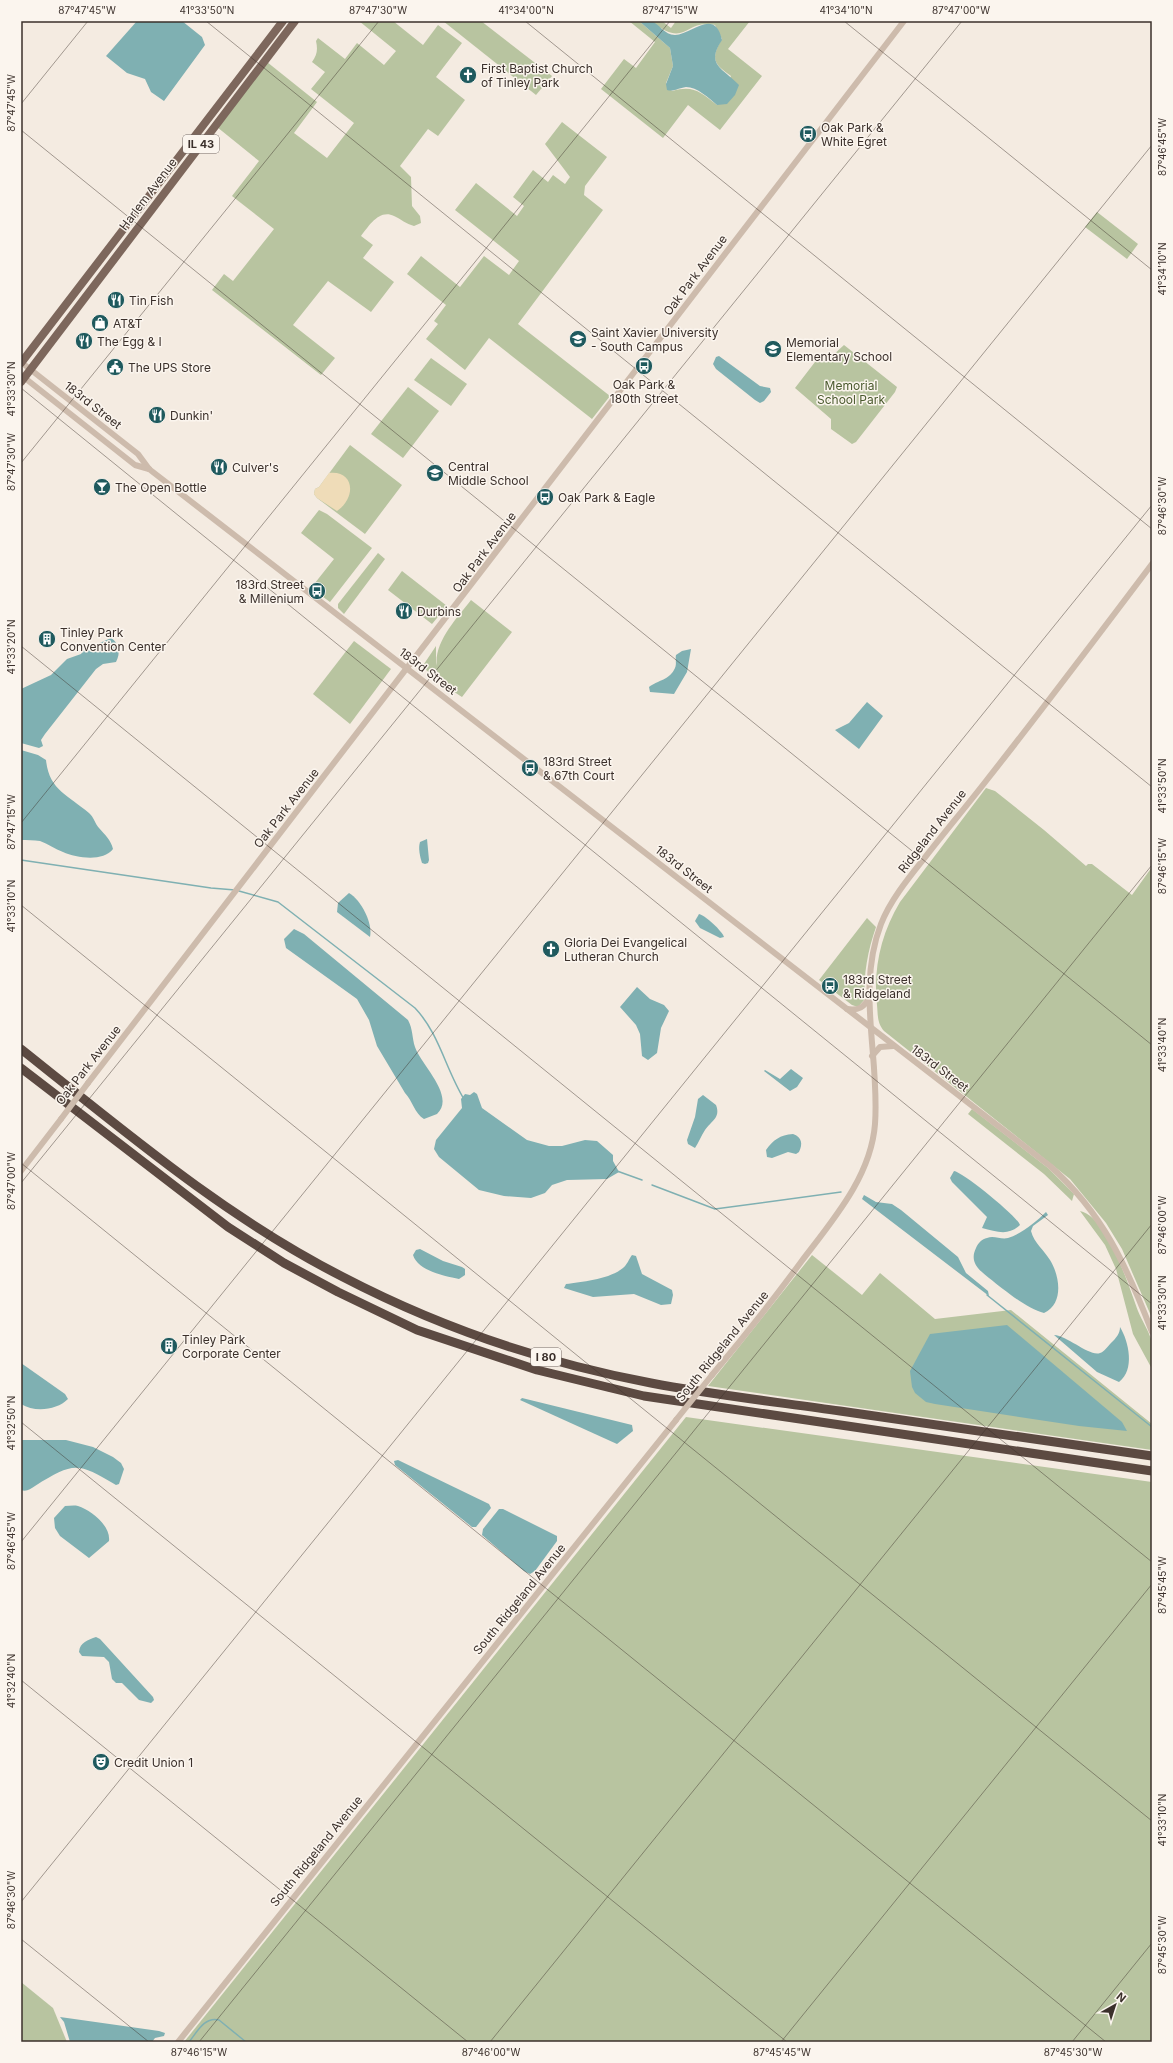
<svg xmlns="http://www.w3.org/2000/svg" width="1173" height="2063" font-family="Inter,sans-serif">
<rect width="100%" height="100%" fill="#f4ebe1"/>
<g fill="#b8c4a0">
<path d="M359 21H393L423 45 438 25 462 43 436 77 465 100 438 136 428 129 400 166 411 177 412 206 420 216 421 223 414 226C406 224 401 219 394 216 379 209 369 226 361 236L373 245 363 258 394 282 371 312 328 281 293 325 335 358 321 375 212 290 224 274 233 281 274 229 232 196 259 161 217 127 267 62 317 102 294 133 327 158 354 123 311 89 325 72 312 62C317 55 318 50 316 41L318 38 345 59 357 43 384 65 396 51Z"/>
<path d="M443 21H481L552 76 536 95Z"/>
<path d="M629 21H639L670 48 673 66 666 83 672 91C694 85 700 92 717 105L731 76C714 64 710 59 722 39L715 25C684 18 687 50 651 21H662L671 28 676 21H750L728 49 762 76 720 130 688 105 663 138 601 89 624 59 636 68 655 42Z"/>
<path d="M562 122 607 157 585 186 584 195 603 210 518 324 610 396 592 419 489 338 465 370 426 339 438 324 434 321 446 305 407 274 421 256 460 287 484 256 509 275 519 261 455 210 476 183 517 216 524 206 513 197 533 170 548 182 553 175 565 184 570 177 545 144Z"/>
<path d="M1097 212 1138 244 1127 259 1085 227Z"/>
<path d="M844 345 897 387 895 392 856 442 852 444 831 429V419L795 388 815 362 831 357Z"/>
<path d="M431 358 467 384 451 406 414 380Z"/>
<path d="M408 387 439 411 403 458 371 434Z"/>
<path d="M350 445 402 485 365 534 317 498 314 494 315 489 319 487Z"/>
<path d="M319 510 327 514 372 548 330 602 311 588 334 559 301 533Z"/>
<path d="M378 553 385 559 344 614 338 608V604Z"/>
<path d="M402 571 447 606 432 624 388 590Z"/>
<path d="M471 600 512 632 462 697C456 693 449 689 445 684 421 655 454 622 471 600Z"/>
<path d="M354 641 391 669 350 724 313 694Z"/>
<path d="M436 646V662L441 681 422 667Z"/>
<path d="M986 788 995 791 1044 830 1086 866 1088 864H1092L1132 895 1152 867V1318L1122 1249 1106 1223 1070 1179 884 1031C877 1023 878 1015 877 1005 873 968 881 934 900 902Z"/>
<path d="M867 918 876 927C868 950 863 975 865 999L858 1007 852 1005 819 980Z"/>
<path d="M972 1109 1048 1168 1074 1194 1072 1201 1044 1174 968 1114Z"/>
<path d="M1080 1211C1107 1216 1129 1287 1138 1311 1142 1321 1149 1331 1152 1342 1154 1350 1152 1361 1152 1369L1133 1334 1116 1269 1105 1245Z"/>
<path d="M812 1255 862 1295 880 1273 935 1319 1011 1310 1152 1424V1450L708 1386Z"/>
<path d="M686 1417 1152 1482V2042H184Z"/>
<path d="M21 1982 53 2008 67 2042H21Z"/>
</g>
<path fill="#efdcb8" d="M329 473C354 470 357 497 337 511L317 498 314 494 315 489 319 487Z"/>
<g fill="#7fb0b2">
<path d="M137 21H182L202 37 205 45 164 101 151 92 145 79 127 73 106 56Z"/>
<path d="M639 21C642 21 648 20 651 21 660 24 664 35 675 35 692 34 715 7 722 40 705 65 723 68 739 85L735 95 727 104 717 105C709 98 697 87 686 87 678 88 674 92 667 90L666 84 673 66 670 48Z"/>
<path d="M719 356 760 386 770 388 771 392 764 401 760 403 755 400 716 369 713 364 716 357Z"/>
<path d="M111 638C119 643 121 653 116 662L103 664 96 669 45 734 41 740 43 746 39 748 21 743V689L51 675 67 659 81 654 84 650Z"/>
<path d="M691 649 687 672 674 694 650 692 649 687C658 680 670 680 675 668 677 664 675 659 676 655L682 651Z"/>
<path d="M867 702 883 716 859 749 835 730 849 723Z"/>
<path d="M21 750 38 755 46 760C49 790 68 795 89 813 94 817 95 824 99 828 105 835 111 840 113 849 103 862 77 858 63 852 55 849 48 844 40 841 34 840 27 840 21 840Z"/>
<path d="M427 839 429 860 428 863 425 864 422 863C420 857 418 848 420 842Z"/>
<path d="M349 893C361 900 373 923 370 937L337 912 338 903Z"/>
<path d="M699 914C706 916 722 931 724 937L720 938 700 928 695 921Z"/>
<path d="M294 929 304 934 408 1020C413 1029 412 1038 415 1047 421 1065 456 1096 437 1114L424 1119C415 1114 412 1100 405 1093L377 1046 369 1020 357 999 286 948 284 939Z"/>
<path d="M637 987 650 999 664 1005 669 1011 661 1028 657 1053 648 1060 642 1056 640 1034 636 1025 620 1007Z"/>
<path d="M791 1069 803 1078 797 1087 790 1091 764 1071 765 1070 780 1079Z"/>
<path d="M474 1092 477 1094 482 1108 527 1140 549 1146H562L585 1140 597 1141 613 1155V1161L619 1172 607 1179 567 1180 552 1185 545 1193 531 1198 504 1196 479 1190 439 1157 434 1149 436 1140 462 1108 461 1099 465 1094 470 1095Z"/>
<path d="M703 1095 716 1105C721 1118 711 1121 705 1130 701 1136 699 1142 695 1148L688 1144 687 1140 695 1117 698 1099Z"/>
<path d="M793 1134C802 1137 803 1144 799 1152L796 1154 788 1152 772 1158 767 1157 766 1150C773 1140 780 1135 793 1134Z"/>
<path d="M954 1171C963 1172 1018 1217 1020 1225 1009 1236 997 1232 982 1228L987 1217 952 1182 950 1178Z"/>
<path d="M864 1195 876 1202 892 1204 901 1210 958 1257 966 1273 988 1291 989 1296 862 1199Z"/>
<path d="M1046 1212 1048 1215 1033 1226 1031 1231C1034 1243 1044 1250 1050 1260 1060 1276 1064 1304 1044 1313 1027 1309 1003 1289 989 1278 979 1270 969 1262 976 1248 978 1243 982 1239 987 1238 994 1235 1001 1240 1008 1238 1021 1234 1036 1222 1046 1212Z"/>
<path d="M420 1249 443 1261 462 1267 465 1269V1275L459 1279C445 1276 418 1271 413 1255L416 1250Z"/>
<path d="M632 1255 636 1256 642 1274 672 1290 673 1295 671 1304 661 1305 634 1294 593 1297 564 1288 566 1284C582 1282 610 1279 623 1268 627 1265 629 1259 632 1255Z"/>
<path d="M1007 1325 1122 1422 1127 1431 1079 1426 935 1404 926 1402 915 1393 912 1387 910 1371 930 1334Z"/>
<path d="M1120 1327C1129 1342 1135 1370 1119 1382L1097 1372 1054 1335C1068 1336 1090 1357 1100 1353 1104 1352 1108 1346 1111 1343 1116 1338 1120 1334 1120 1327Z"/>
<path d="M21 1363 65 1394 68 1399C57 1410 35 1413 21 1404Z"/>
<path d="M522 1398 632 1425 633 1431 617 1444 520 1400Z"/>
<path d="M21 1440H66L93 1447 113 1457 121 1463 124 1469 119 1484 116 1485C77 1462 74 1462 35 1486 30 1489 27 1492 21 1490Z"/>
<path d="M398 1460 489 1504 491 1508 476 1527H472L395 1465 394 1461Z"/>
<path d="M65 1506C69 1506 74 1505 78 1506 91 1510 111 1526 109 1541L89 1558 60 1536 55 1528 54 1518Z"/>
<path d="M499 1509H503L557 1536V1541L535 1571 530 1574 524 1571 482 1535 483 1529Z"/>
<path d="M96 1637 100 1639 153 1697 154 1700 151 1703 139 1700 122 1683H116L112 1679 109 1662 104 1657 82 1656 79 1652C80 1642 88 1640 96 1637Z"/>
<path d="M60 2017 159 2031 165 2033 164 2036 155 2038 152 2042H70L64 2022Z"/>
</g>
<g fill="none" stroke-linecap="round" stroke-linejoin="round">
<g stroke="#7fb0b2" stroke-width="1.5">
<path d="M21 860 211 888 235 890"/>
<path d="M239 891 278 902 415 1008C439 1033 446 1070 464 1099"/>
<path d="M617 1171 642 1180"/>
<path d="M652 1185 715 1209 841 1192"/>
<path d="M987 1295 1152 1427"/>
<path d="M189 2042C197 2032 205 2016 219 2020L246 2042"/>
</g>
<g stroke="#cdbbac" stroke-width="6">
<path d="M21 362 138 454 149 469 1050 1166C1103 1213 1127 1267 1152 1332"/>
<path d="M21 375 135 465 149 469"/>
<path d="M847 1009C859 1011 864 1007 870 997"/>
<path d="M872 1056 880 1047 893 1046"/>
<path d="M88 1083 904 21"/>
<path d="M21 1171 61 1119"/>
<path d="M712 1375C743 1338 773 1300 801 1262 832 1221 871 1177 875 1124 880 1058 856 989 881 924 890 901 907 880 923 860 943 834 965 808 986 781 1042 710 1097 637 1152 564"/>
<path d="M178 2042 676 1420"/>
</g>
<g stroke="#7d675c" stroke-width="8">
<path d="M21 363 283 21"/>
<path d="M21 382 295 21"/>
</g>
<g stroke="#5c4a42" stroke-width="9">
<path d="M21 1049C124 1131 225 1217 343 1277 439 1327 545 1363 651 1383 714 1395 777 1402 840 1411 944 1426 1048 1441 1152 1456"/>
<path d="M21 1068 228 1227 284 1263 338 1292 417 1330 537 1370 644 1396 1152 1471"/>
</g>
<g stroke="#cdbbac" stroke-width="6">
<path d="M61 1119 88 1083"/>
<path d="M676 1420 712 1375"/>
</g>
</g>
<path fill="none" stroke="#3b302b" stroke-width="1" stroke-opacity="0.45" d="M206 21 1152 787M525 21 1152 529M844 21 1152 270M21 104 88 21M21 130 1152 1045M21 388 1152 1304M21 463 379 21M21 646 1152 1562M21 823 670 21M21 905 1152 1821M21 1163 1106 2042M21 1183 962 21M21 1422 787 2042M21 1542 1152 145M21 1680 468 2042M21 1902 1152 505M21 1939 149 2042M199 2042 1152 865M490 2042 1152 1224M781 2042 1152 1584M1072 2042 1152 1943"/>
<defs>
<symbol id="church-disc" viewBox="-11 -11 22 22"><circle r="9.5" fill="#1f5a5e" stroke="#fbf5ee"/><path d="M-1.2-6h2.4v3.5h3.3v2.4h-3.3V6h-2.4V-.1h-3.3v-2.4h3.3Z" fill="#fff"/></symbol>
<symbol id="bus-disc" viewBox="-11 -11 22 22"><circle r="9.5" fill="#1f5a5e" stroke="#fbf5ee"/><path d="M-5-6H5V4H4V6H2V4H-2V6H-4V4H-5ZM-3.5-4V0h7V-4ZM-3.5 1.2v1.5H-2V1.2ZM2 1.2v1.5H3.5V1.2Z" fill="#fff"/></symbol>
<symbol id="restaurant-disc" viewBox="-11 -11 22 22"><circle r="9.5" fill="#1f5a5e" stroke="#fbf5ee"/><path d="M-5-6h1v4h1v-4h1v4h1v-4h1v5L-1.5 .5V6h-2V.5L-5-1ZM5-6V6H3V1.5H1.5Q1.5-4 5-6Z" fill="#fff"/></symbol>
<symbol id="shop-disc" viewBox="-11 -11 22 22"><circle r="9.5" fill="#1f5a5e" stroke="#fbf5ee"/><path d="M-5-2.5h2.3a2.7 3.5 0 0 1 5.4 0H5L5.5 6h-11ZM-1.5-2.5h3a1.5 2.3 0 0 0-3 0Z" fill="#fff"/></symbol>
<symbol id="university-disc" viewBox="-11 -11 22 22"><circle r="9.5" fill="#1f5a5e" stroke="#fbf5ee"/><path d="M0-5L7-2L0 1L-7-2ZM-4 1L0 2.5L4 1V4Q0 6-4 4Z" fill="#fff"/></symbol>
<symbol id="school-disc" viewBox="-11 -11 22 22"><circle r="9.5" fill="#1f5a5e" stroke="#fbf5ee"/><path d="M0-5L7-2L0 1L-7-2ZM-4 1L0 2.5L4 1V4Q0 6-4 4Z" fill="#fff"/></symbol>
<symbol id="civic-disc" viewBox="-11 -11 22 22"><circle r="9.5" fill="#1f5a5e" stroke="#fbf5ee"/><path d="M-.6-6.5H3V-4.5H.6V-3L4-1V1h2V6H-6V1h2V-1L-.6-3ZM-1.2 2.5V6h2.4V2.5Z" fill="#fff"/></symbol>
<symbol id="bar-disc" viewBox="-11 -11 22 22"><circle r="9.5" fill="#1f5a5e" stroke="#fbf5ee"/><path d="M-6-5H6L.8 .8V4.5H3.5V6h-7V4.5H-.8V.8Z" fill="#fff"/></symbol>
<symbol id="building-disc" viewBox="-11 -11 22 22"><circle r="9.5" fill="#1f5a5e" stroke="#fbf5ee"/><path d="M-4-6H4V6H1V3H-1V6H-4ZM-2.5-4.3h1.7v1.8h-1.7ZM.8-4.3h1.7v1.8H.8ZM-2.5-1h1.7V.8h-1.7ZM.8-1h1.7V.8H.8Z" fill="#fff"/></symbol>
<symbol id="theatre-disc" viewBox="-11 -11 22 22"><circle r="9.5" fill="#1f5a5e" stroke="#fbf5ee"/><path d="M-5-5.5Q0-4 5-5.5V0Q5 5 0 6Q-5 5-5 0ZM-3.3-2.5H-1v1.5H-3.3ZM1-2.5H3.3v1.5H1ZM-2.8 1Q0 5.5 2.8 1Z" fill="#fff"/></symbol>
</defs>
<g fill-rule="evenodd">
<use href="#church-disc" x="458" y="65" width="20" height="20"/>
<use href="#bus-disc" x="798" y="124" width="20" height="20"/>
<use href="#restaurant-disc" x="106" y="290" width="20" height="20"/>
<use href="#shop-disc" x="90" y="313" width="20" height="20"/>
<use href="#university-disc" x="568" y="329" width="20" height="20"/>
<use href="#restaurant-disc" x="74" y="331" width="20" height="20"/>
<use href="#school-disc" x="763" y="339" width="20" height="20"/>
<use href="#bus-disc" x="634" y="356" width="20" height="20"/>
<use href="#civic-disc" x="105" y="357" width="20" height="20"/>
<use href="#restaurant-disc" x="147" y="405" width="20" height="20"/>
<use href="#restaurant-disc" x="209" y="457" width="20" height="20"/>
<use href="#school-disc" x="425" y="463" width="20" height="20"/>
<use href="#bar-disc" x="92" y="477" width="20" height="20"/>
<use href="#bus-disc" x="535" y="487" width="20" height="20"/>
<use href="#bus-disc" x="307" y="581" width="20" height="20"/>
<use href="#restaurant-disc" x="394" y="601" width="20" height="20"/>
<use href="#building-disc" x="37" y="629" width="20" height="20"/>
<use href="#bus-disc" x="520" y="758" width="20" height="20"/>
<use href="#church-disc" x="541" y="939" width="20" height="20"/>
<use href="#bus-disc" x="820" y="976" width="20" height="20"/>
<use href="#building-disc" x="159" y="1336" width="20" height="20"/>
<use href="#theatre-disc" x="91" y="1752" width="20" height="20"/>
</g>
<g text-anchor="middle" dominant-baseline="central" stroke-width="3" stroke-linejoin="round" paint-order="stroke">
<g fill="#fbf5ee" stroke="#756b66" stroke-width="1">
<rect x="183" y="135" width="36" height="18" rx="3"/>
<rect x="531" y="1348" width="30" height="18" rx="3"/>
</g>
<g font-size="11" font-weight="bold" fill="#3b302b">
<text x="201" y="144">IL 43</text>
<text x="546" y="1357">I 80</text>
</g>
<g font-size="12" fill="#3b302b" stroke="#fbf5ee" text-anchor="start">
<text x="481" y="68">First Baptist Church<tspan x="481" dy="14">of Tinley Park</tspan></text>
<text x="821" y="127">Oak Park &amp;<tspan x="821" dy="14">White Egret</tspan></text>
<text x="129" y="300">Tin Fish</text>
<text x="113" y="323">AT&amp;T</text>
<text x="591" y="332">Saint Xavier University<tspan x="591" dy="14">- South Campus</tspan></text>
<text x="97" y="341">The Egg &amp; I</text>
<text x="786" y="342">Memorial<tspan x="786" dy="14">Elementary School</tspan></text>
<text x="128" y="367">The UPS Store</text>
<text x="644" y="384" text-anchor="middle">Oak Park &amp;<tspan x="644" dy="14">180th Street</tspan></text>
<text x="170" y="415">Dunkin'</text>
<text x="448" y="466">Central<tspan x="448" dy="14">Middle School</tspan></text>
<text x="232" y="467">Culver's</text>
<text x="115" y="487">The Open Bottle</text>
<text x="558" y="497">Oak Park &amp; Eagle</text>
<text x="304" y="584" text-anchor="end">183rd Street<tspan x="304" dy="14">&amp; Millenium</tspan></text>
<text x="417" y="611">Durbins</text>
<text x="60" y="632">Tinley Park<tspan x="60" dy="14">Convention Center</tspan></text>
<text x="543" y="761">183rd Street<tspan x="543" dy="14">&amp; 67th Court</tspan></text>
<text x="564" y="942">Gloria Dei Evangelical<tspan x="564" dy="14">Lutheran Church</tspan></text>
<text x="843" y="979">183rd Street<tspan x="843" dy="14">&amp; Ridgeland</tspan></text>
<text x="182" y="1339">Tinley Park<tspan x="182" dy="14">Corporate Center</tspan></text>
<text x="114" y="1762">Credit Union 1</text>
</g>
<g font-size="12" fill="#3b302b" stroke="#fbf5ee">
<text transform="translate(148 194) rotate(-53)">Harlem Avenue</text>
<text transform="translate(695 275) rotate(-53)">Oak Park Avenue</text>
<text transform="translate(93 405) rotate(38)">183rd Street</text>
<text transform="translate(484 552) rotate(-53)">Oak Park Avenue</text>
<text transform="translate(428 671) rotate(37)">183rd Street</text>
<text transform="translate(286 808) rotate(-52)">Oak Park Avenue</text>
<text transform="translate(932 831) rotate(-52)">Ridgeland Avenue</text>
<text transform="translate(684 869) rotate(38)">183rd Street</text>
<text transform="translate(88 1065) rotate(-52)">Oak Park Avenue</text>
<text transform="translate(940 1068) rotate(37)">183rd Street</text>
<text transform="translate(722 1346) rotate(-51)">South Ridgeland Avenue</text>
<text transform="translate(519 1599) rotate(-51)">South Ridgeland Avenue</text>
<text transform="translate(316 1851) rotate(-51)">South Ridgeland Avenue</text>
</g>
<g font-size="12" fill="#4a5a2e" stroke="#fbf5ee">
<text x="851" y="385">Memorial<tspan x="851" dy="14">School Park</tspan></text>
</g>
</g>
<rect width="1173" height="2063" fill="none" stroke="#fbf5ee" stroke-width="44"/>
<g transform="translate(1115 2005) rotate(39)" stroke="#fbf5ee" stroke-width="3" paint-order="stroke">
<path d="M0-3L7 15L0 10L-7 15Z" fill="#3b302b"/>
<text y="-6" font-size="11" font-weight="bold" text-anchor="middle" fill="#3b302b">N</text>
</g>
<rect x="22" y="22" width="1129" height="2019" fill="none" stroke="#3b302b" stroke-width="1.5"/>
<g font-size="10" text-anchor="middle" fill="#3b302b">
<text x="87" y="14">87°47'45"W</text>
<text x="207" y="14">41°33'50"N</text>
<text x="378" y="14">87°47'30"W</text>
<text x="526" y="14">41°34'00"N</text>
<text x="670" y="14">87°47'15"W</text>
<text x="846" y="14">41°34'10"N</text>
<text x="961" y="14">87°47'00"W</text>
<text transform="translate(11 103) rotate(-90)" y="4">87°47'45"W</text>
<text transform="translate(1162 147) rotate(-90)" y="4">87°46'45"W</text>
<text transform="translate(1162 269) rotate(-90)" y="4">41°34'10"N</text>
<text transform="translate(11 389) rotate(-90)" y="4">41°33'30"N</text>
<text transform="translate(11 462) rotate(-90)" y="4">87°47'30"W</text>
<text transform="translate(1162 506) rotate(-90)" y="4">87°46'30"W</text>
<text transform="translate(11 647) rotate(-90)" y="4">41°33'20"N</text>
<text transform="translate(1162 786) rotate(-90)" y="4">41°33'50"N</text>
<text transform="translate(11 822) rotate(-90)" y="4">87°47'15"W</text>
<text transform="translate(1162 866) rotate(-90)" y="4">87°46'15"W</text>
<text transform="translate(11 906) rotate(-90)" y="4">41°33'10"N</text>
<text transform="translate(1162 1045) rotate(-90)" y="4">41°33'40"N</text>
<text transform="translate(11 1181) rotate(-90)" y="4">87°47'00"W</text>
<text transform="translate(1162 1225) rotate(-90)" y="4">87°46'00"W</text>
<text transform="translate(1162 1303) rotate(-90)" y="4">41°33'30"N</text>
<text transform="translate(11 1423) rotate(-90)" y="4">41°32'50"N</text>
<text transform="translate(11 1541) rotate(-90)" y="4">87°46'45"W</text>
<text transform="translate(1162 1585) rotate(-90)" y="4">87°45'45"W</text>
<text transform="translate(11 1681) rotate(-90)" y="4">41°32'40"N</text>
<text transform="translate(1162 1820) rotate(-90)" y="4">41°33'10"N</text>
<text transform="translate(11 1900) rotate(-90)" y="4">87°46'30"W</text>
<text transform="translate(1162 1945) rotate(-90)" y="4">87°45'30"W</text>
<text x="199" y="2056">87°46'15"W</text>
<text x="491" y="2056">87°46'00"W</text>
<text x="782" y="2056">87°45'45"W</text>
<text x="1073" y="2056">87°45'30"W</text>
</g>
</svg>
